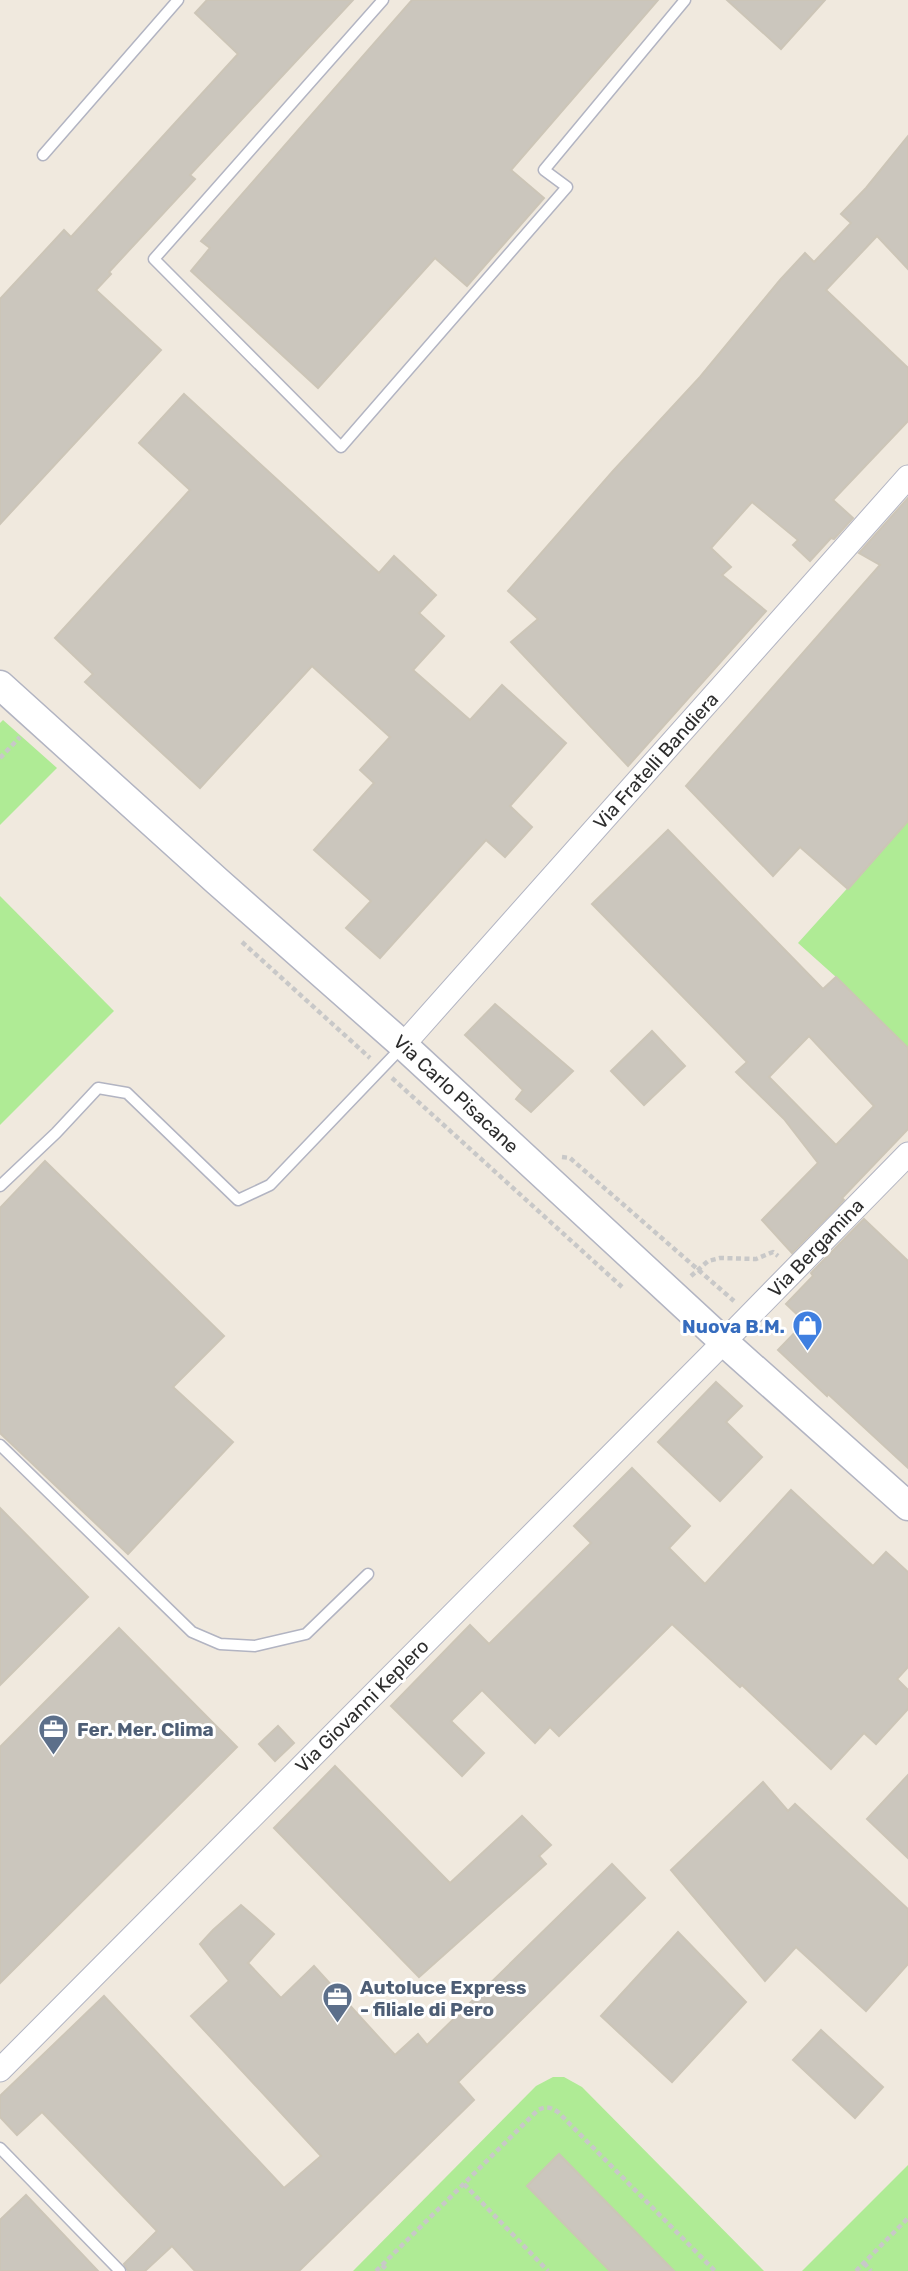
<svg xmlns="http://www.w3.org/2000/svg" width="908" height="2271" font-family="Rubik,sans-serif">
<rect width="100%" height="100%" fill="#f0e9de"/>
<g fill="#afeb95">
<path d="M3 720 57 768 0 825V723Z"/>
<path d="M908 821V1048L836 977 798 943Z"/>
<path d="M0 896 114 1011 0 1125Z"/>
<path d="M553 2077H564L582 2087 764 2271H353L536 2086Z"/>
<path d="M908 2165V2271H802Z"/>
</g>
<g fill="#cbc6bd" stroke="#ccc5b7" stroke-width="2" fill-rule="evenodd">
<path d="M207 0H353L190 175 195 179 109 272 111 274 96 290 161 350 0 524V299L64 230 71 237 238 54 195 13Z"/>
<path d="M412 0H658L511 170 544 198 467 286 435 258 318 388 191 271 210 248 201 241Z"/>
<path d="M727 0H825L781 49Z"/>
<path d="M908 136V269L877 236 826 290 908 368V421L833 500 853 518 834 539 831 538 810 561 793 545 798 540 752 502 711 548 731 567 722 575 766 611 628 766 511 642 538 619 508 591 613 471 700 377 780 280 805 253 814 262 851 223 841 214 866 188Z"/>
<path d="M184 394 379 573 394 556 436 595 419 613 444 636 413 670 470 720 502 685 566 743 510 806 532 827 505 857 486 840 380 958 346 928 371 901 314 850 374 783 360 770 390 737 312 666 200 788 85 682 93 674 55 638 190 490 139 443Z"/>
<path d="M908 498V821L848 889 800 847 773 876 686 786 880 565 859 553Z"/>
<path d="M668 830 823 989 836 977 908 1048V1129L842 1198 844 1200 792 1253 762 1220 818 1163 784 1119 736 1072 747 1062 592 904ZM809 1036 874 1106 836 1145 769 1077Z"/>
<path d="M495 1004 573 1071 531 1112 516 1099 523 1090 465 1035Z"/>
<path d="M652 1031 685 1066 644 1105 611 1071Z"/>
<path d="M45 1161 224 1336 173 1387 233 1442 128 1554 0 1433V1208Z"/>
<path d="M864 1219 908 1261V1468L828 1394 827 1396 778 1350 805 1322 786 1304 813 1276 811 1273Z"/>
<path d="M716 1382 742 1406 726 1422 762 1457 720 1501 658 1442Z"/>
<path d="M632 1468 690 1526 669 1548 705 1584 791 1490 873 1566 886 1552 908 1572V1667L897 1679 908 1690V1709L876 1744 864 1733 831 1769 742 1685 740 1687 672 1624 559 1736 550 1727 535 1743 482 1690 451 1721 484 1753 462 1776 391 1706 470 1625 489 1644 591 1543 574 1526Z"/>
<path d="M0 1508 88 1597 0 1685Z"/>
<path d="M119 1628 237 1747 0 1983V1747Z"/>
<path d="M278 1726 294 1743 275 1761 259 1744Z"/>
<path d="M335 1766 450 1883 522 1816 551 1845 539 1856 546 1864 419 1977 274 1828Z"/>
<path d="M908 1775V1858L867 1819Z"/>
<path d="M763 1782 788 1811 795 1804 908 1909V1964L866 2011 796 1947 765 1981 671 1870Z"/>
<path d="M612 1864 645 1898 458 2082 474 2100 299 2271H195L172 2246 145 2271H128L124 2264 157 2231 42 2112 17 2135 0 2117V2096L104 1996 284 2188 321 2156 191 2016 229 1981 200 1944 213 1930 241 1905 274 1934 248 1963 281 1998 314 1966 395 2055 418 2034 427 2045Z"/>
<path d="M678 1932 746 2002 672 2082 601 2016Z"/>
<path d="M821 2030 883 2087 855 2118 793 2060Z"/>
<path d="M559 2154 674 2271H610L527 2186Z"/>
<path d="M26 2195 98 2271H0V2220Z"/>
</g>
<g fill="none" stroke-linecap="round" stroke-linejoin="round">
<defs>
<g id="service">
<path d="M383 0 154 259 341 447 567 187 544 170 685 0"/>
<path d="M43 155 178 0"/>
<path d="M0 1186 56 1133 98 1088 127 1093 238 1200 270 1185 402 1047"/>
<path d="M0 1445 192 1632 220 1644 255 1646 306 1634 368 1574"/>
<path d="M0 2148 120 2271"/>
</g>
<g id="minor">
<path d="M403 1045 908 477"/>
<path d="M0 2070 710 1356 908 1154"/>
</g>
<path id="tertiary" d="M0 685 217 881 403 1045 724 1342 908 1506"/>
</defs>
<use href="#service" stroke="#b2b4c2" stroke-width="13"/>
<use href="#minor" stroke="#b2b4c2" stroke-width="25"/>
<use href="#tertiary" stroke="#b2b4c2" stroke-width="31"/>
<g stroke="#c8c8c8" stroke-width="4.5" stroke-dasharray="5 3.5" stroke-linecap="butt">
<path d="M0 758 20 737"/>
<path d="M242 942 370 1058"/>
<path d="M392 1078 622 1287"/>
<path d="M562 1157 570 1158 734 1301"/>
<path d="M691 1276 708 1261 720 1258 756 1259 773 1252 778 1256"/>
<path d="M464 2184 548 2271"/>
<path d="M864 2263 871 2271"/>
<path d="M382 2265 388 2271"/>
<path d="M376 2271 538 2110C546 2106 550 2107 558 2112L715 2271"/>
<path d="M856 2271 908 2218"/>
</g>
<use href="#service" stroke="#fff" stroke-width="10"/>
<use href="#minor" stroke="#fff" stroke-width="23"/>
<use href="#tertiary" stroke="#fff" stroke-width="28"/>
</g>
<defs>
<symbol id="shop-pin" viewBox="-11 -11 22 30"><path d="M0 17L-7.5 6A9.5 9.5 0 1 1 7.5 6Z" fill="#3f7fe0" stroke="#fff"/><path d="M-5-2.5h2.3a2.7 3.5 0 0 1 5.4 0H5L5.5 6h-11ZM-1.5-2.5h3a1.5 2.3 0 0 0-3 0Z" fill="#fff"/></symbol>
<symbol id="office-pin" viewBox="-11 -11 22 30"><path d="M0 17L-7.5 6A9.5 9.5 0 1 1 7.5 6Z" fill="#5c6f8a" stroke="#fff"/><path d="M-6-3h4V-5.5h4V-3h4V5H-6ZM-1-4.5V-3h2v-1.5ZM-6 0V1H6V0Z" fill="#fff"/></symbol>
</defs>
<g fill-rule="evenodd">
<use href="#shop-pin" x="790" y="1308" width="35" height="47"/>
<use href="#office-pin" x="36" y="1712" width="35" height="47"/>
<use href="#office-pin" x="320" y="1980" width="35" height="47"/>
</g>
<g text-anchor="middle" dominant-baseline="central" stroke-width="6" stroke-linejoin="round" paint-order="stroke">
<g font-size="19" fill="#2d2d2d" stroke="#fff">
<text transform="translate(656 761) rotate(-48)">Via Fratelli Bandiera</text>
<text transform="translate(456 1094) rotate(43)">Via Carlo Pisacane</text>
<text transform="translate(816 1248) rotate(-46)">Via Bergamina</text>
<text transform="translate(362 1706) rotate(-45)">Via Giovanni Keplero</text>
</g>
<g font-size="19" font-weight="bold" fill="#366cbe" stroke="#fff" text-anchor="end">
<text x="785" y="1326">Nuova B.M.</text>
</g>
<g font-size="19" font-weight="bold" fill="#4e5e75" stroke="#fff" text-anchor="start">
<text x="77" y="1729">Fer. Mer. Clima</text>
<text x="360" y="1987">Autoluce Express<tspan x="360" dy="22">- filiale di Pero</tspan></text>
</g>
</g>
</svg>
